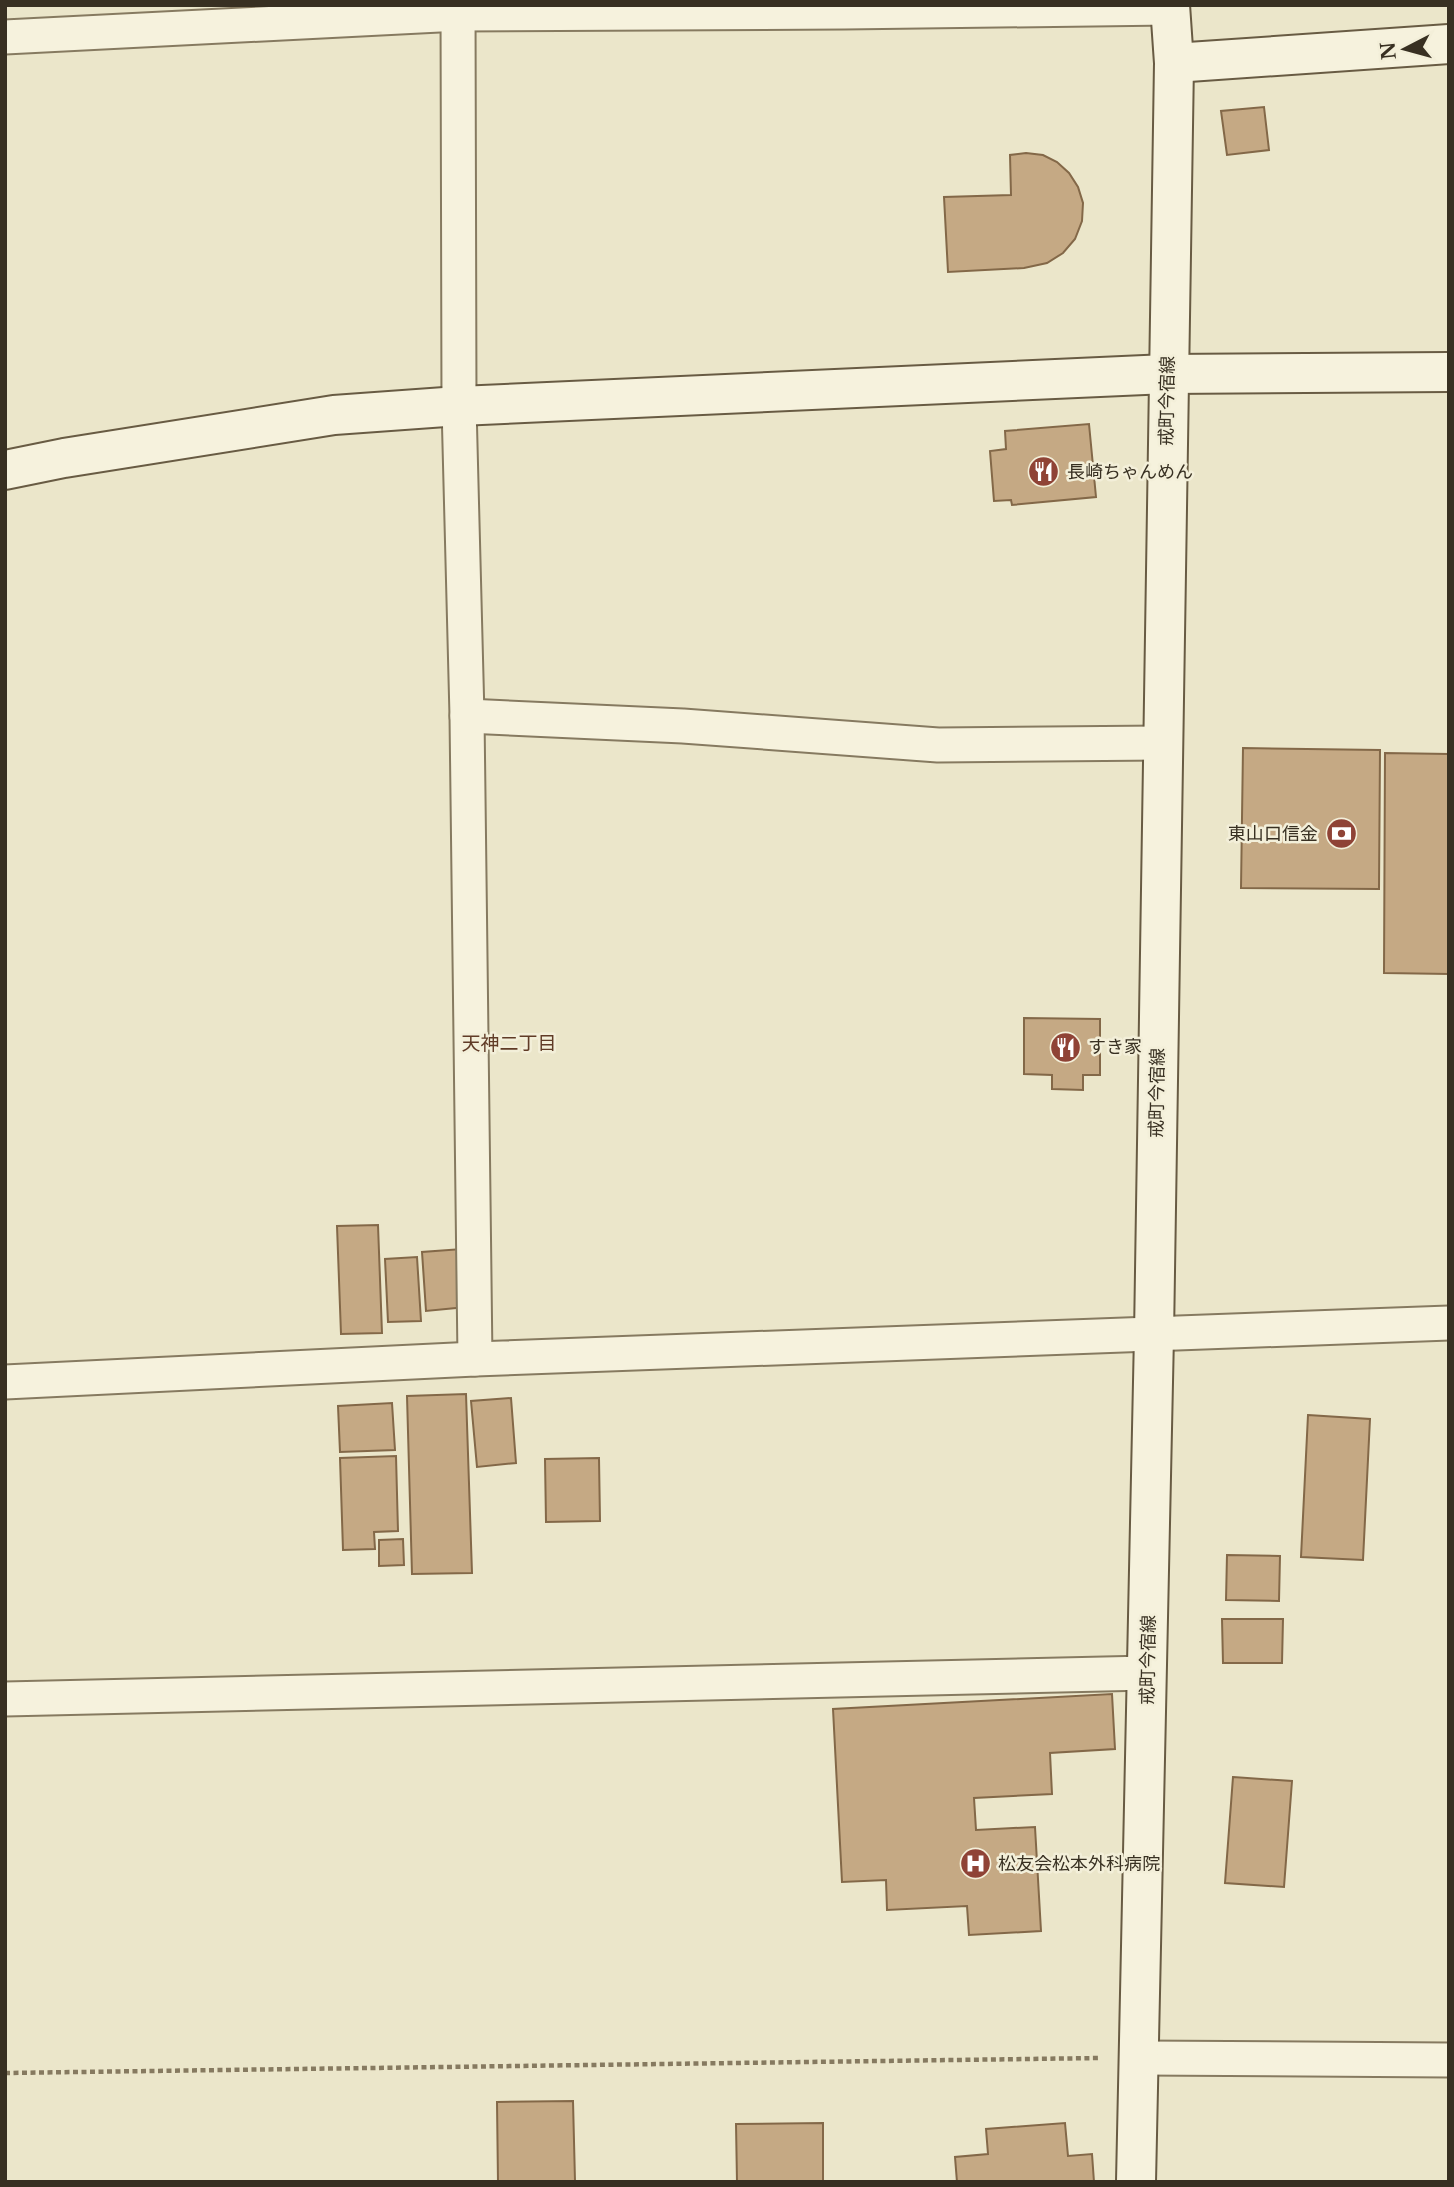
<svg xmlns="http://www.w3.org/2000/svg" width="1454" height="2187" font-family="'Libre Baskerville','Noto Sans JP',serif">
<rect width="100%" height="100%" fill="#ebe6ca"/>
<g fill="#c5a984" stroke="#836848" stroke-width="2">
<path d="M1264 107 1269 150 1227 155 1221 111Z"/>
<path d="M1026 153 1043 155 1057 162 1069 173 1078 187 1083 203 1082 221 1075 239 1063 253 1047 263 1024 268 948 272 944 197 1011 195 1010 155Z"/>
<path d="M1089 424 1096 497 1012 505 1011 500 994 501 990 451 1006 449 1005 431Z"/>
<path d="M1243 748 1380 750 1379 889 1241 888Z"/>
<path d="M1385 753 1449 754V974L1384 973Z"/>
<path d="M1024 1018 1100 1019V1075H1083V1090L1052 1089V1075L1024 1074Z"/>
<path d="M378 1225 382 1333 341 1334 337 1226Z"/>
<path d="M462 1249 466 1307 426 1311 422 1252Z"/>
<path d="M417 1257 421 1321 388 1322 385 1259Z"/>
<path d="M466 1394 472 1573 412 1574 407 1396Z"/>
<path d="M511 1398 516 1463 477 1467 471 1401Z"/>
<path d="M392 1403 395 1450 340 1452 338 1406Z"/>
<path d="M1308 1415 1370 1419 1363 1560 1301 1557Z"/>
<path d="M396 1456 398 1531 374 1532 375 1549 343 1550 340 1458Z"/>
<path d="M599 1458 600 1521 546 1522 545 1459Z"/>
<path d="M403 1539 404 1565 379 1566V1540Z"/>
<path d="M1227 1555 1280 1556 1279 1601 1226 1600Z"/>
<path d="M1222 1619H1283L1282 1663H1223Z"/>
<path d="M1112 1694 1115 1749 1050 1753 1052 1794 974 1798 976 1830 1035 1827 1041 1931 969 1935 967 1906 887 1910 886 1880 842 1882 833 1709Z"/>
<path d="M1233 1777 1292 1781 1284 1887 1225 1883Z"/>
<path d="M573 2101 575 2181 498 2182 497 2102Z"/>
<path d="M823 2123V2182H737L736 2124Z"/>
<path d="M1065 2123 1068 2156 1092 2154 1094 2182H957L955 2157 988 2154 986 2129Z"/>
</g>
<g fill="none" stroke-linecap="round" stroke-linejoin="round">
<defs>
<g id="street">
<path d="M458 5 459 406 467 716 475 1359"/>
<path d="M5 37 459 14 844 12 1170 8"/>
<path d="M467 716 683 726 938 745 1162 743"/>
<path d="M5 1382 475 1359 1449 1323"/>
<path d="M5 1699 1148 1673"/>
<path d="M1140 2058 1449 2060"/>
</g>
<g id="secondary">
<path d="M1174 63 1449 44"/>
<path d="M5 470 64 458 334 415 459 406 1167 374 1449 372"/>
<path d="M1136 2182 1154 1335 1174 63 1170 5"/>
</g>
</defs>
<use href="#street" stroke="#867a60" stroke-width="37"/>
<use href="#secondary" stroke="#685b43" stroke-width="42"/>
<path stroke="#867a60" stroke-width="4.5" stroke-dasharray="5 3.5" stroke-linecap="butt" d="M5 2073 1100 2058"/>
<use href="#street" stroke="#f6f2dd" stroke-width="33"/>
<use href="#secondary" stroke="#f6f2dd" stroke-width="38"/>
</g>
<defs>
<symbol id="restaurant-disc" viewBox="-11 -11 22 22"><circle r="9.5" fill="#8f4336" stroke="#f3efd9"/><path d="M-5-6h1v4h1v-4h1v4h1v-4h1v5L-1.5 .5V6h-2V.5L-5-1ZM5-6V6H3V1.5H1.5Q1.5-4 5-6Z" fill="#fff"/></symbol>
<symbol id="bank-disc" viewBox="-11 -11 22 22"><circle r="9.5" fill="#8f4336" stroke="#f3efd9"/><path d="M-6-4H6V4H-6ZM0-2.3a2.3 2.3 0 1 0 0 4.6a2.3 2.3 0 1 0 0-4.6Z" fill="#fff"/></symbol>
<symbol id="hospital-disc" viewBox="-11 -11 22 22"><circle r="9.5" fill="#8f4336" stroke="#f3efd9"/><path d="M-5-5h3v3.5h4V-5h3V5h-3V1.5h-4V5h-3Z" fill="#fff"/></symbol>
</defs>
<g fill-rule="evenodd">
<use href="#restaurant-disc" x="1026" y="454" width="35" height="35"/>
<use href="#bank-disc" x="1324" y="816" width="35" height="35"/>
<use href="#restaurant-disc" x="1048" y="1030" width="35" height="35"/>
<use href="#hospital-disc" x="958" y="1846" width="35" height="35"/>
</g>
<g text-anchor="middle" dominant-baseline="central" stroke-width="5" stroke-linejoin="round" paint-order="stroke">
<g font-size="18" fill="#383022" stroke="#f3efd9">
<text transform="translate(1167 401) rotate(-89)">戒町今宿線</text>
<text transform="translate(1157 1093) rotate(-89)">戒町今宿線</text>
<text transform="translate(1148 1660) rotate(-89)">戒町今宿線</text>
</g>
<g font-size="18" fill="#383022" stroke="#f3efd9" text-anchor="start">
<text x="1067" y="472">長崎ちゃんめん</text>
<text x="1318" y="834" text-anchor="end">東山口信金</text>
<text x="1088" y="1047">すき家</text>
<text x="998" y="1864">松友会松本外科病院</text>
</g>
<g font-size="19" fill="#603b26" stroke="#f3efd9">
<text x="509" y="1043">天神二丁目</text>
</g>
</g>
<rect width="1454" height="2187" fill="none" stroke="#383022" stroke-width="14"/>
<g transform="translate(1405 49) rotate(264)" stroke="#f3efd9" stroke-width="5" paint-order="stroke">
<path d="M0-5L12 26L0 18L-12 26Z" fill="#383022"/>
<text y="-10" font-size="19" font-weight="bold" text-anchor="middle" fill="#383022">N</text>
</g>
</svg>
